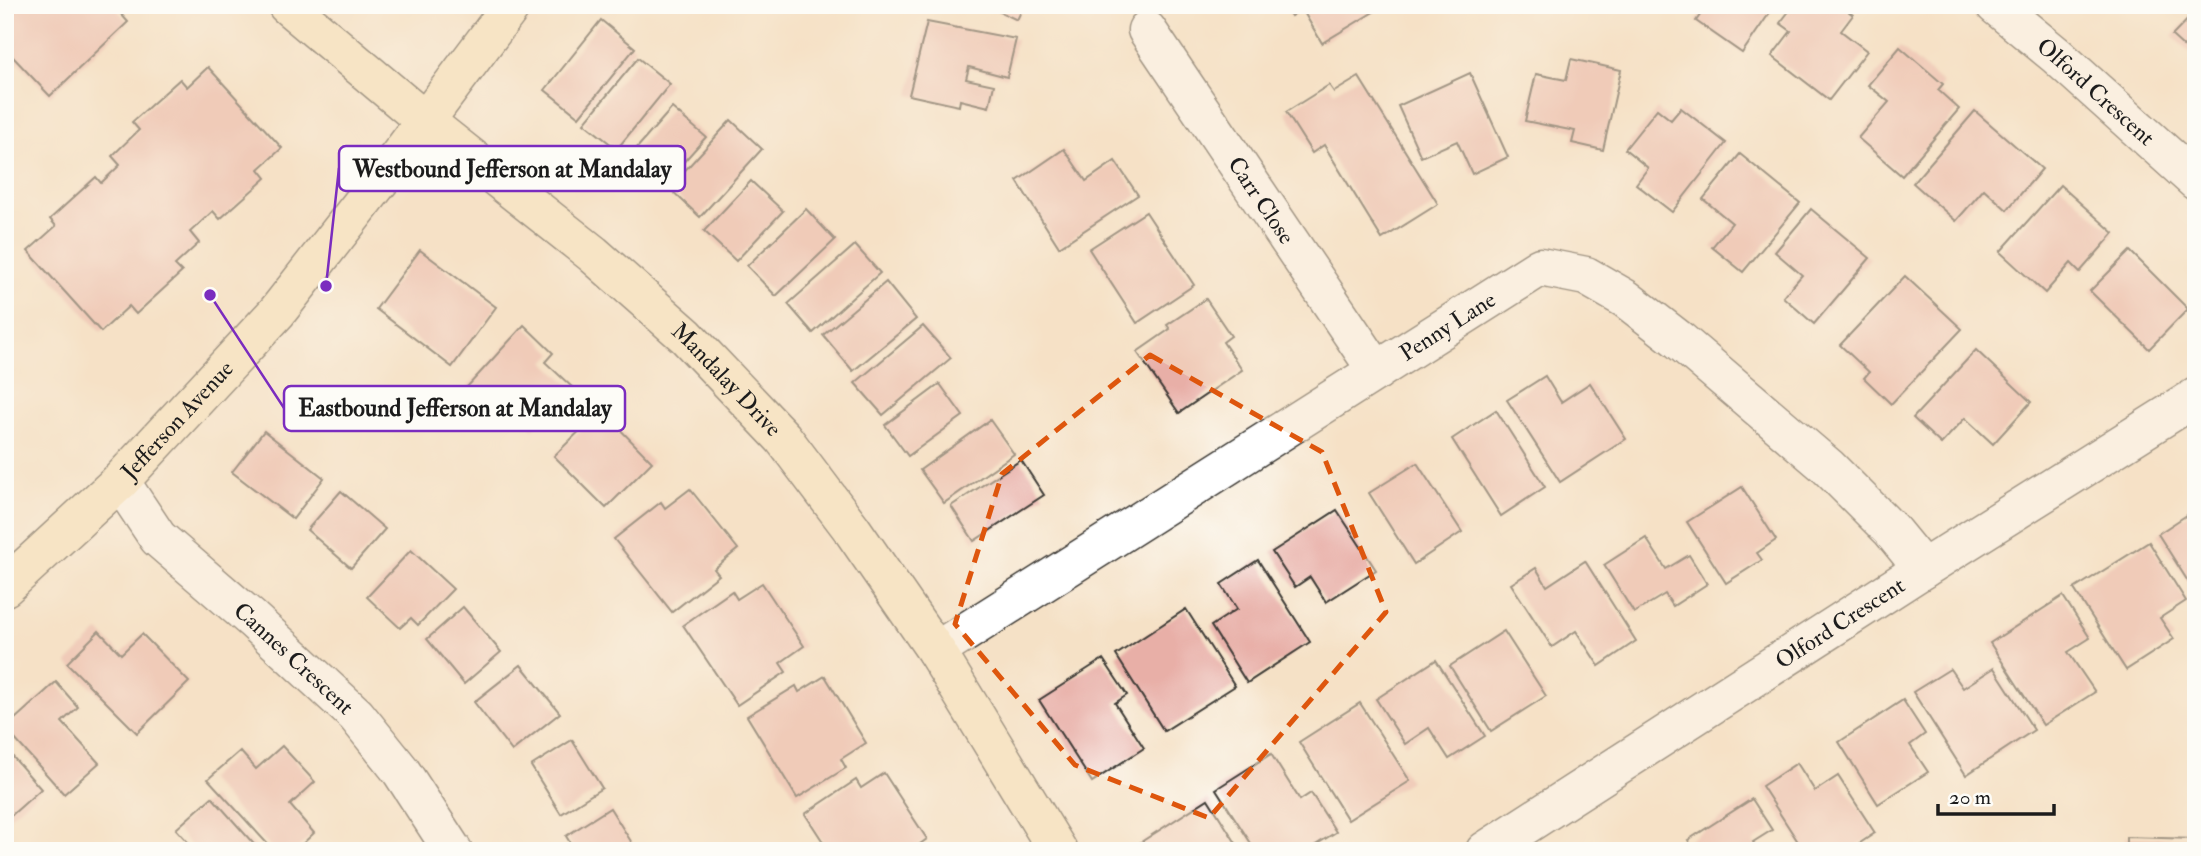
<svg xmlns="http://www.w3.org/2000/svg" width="2201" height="856" font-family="'IM FELL Double Pica',serif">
<rect width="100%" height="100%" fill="#fdfcf7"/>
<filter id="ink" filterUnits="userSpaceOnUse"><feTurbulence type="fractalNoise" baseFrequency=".0143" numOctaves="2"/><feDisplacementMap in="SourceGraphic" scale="14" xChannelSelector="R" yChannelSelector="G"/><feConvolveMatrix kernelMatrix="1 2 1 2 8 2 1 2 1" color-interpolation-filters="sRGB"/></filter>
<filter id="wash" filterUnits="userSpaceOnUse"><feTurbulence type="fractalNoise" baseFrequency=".00686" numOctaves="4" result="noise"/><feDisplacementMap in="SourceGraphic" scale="28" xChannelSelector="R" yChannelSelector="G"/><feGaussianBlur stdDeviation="1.57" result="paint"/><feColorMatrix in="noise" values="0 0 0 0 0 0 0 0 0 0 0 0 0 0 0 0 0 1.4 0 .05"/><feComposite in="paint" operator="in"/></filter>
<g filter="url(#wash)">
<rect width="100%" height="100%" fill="#f5e1c6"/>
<g id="blocks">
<g fill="#e8afa7">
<path d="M5 5H113L128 22 50 96 13 57 5 65Z"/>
<path d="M986 5H1024L1017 20Z"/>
<path d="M1284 5H1385L1322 43 1302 9 1291 16Z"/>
<path d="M1707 5H1775L1742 53 1696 21Z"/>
<path d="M1794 5H1840L1853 15 1841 31 1867 51 1829 100 1772 56 1791 31 1780 23Z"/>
<path d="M2196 11V58L2172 36Z"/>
<path d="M601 20 635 48 579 117 545 90Z"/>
<path d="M927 22 1016 39 1007 77 969 67 966 79 994 85 989 107 960 100 959 106 909 95Z"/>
<path d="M1900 47 1943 84 1938 90 1959 109 1902 176 1858 138 1889 102 1868 85Z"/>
<path d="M638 58 670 84 617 149 584 123Z"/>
<path d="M1571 59 1621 70 1603 150 1572 143 1575 131 1525 121 1536 74 1566 80Z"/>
<path d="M208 67 282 148 259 169 266 178 220 219 213 211 190 232 199 243 175 265 182 272 136 314 129 306 101 332 28 251 56 226 50 219 96 177 101 183 120 165 112 156 139 130 132 122 180 79 187 87Z"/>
<path d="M1470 73 1508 157 1472 174 1457 141 1421 157 1398 106Z"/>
<path d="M1359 77 1438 204 1382 239 1324 145 1312 153 1286 112 1329 85 1334 92Z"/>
<path d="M672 108 706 137 662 186 629 157Z"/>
<path d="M1681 108 1726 143 1672 212 1636 184 1648 168 1625 149 1657 109 1671 120Z"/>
<path d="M1975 111 2042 169 2007 210 1984 189 1956 221 1913 183Z"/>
<path d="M731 120 762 149 700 217 669 188Z"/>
<path d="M1064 149 1086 181 1115 161 1138 195 1059 247 1017 181Z"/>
<path d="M1740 154 1800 203 1743 272 1712 247 1732 223 1703 199Z"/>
<path d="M751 181 783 211 736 261 704 231Z"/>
<path d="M2060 185 2114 233 2080 272 2071 263 2045 293 2000 252Z"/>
<path d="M806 209 835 240 776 296 747 266Z"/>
<path d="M1811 209 1870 258 1814 324 1783 297 1802 275 1775 252Z"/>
<path d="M1146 212 1194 285 1137 323 1089 249Z"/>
<path d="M855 245 880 273 813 333 788 304Z"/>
<path d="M420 250 496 307 452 367 376 309Z"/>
<path d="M2130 251 2188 309 2149 349 2090 291Z"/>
<path d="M1905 276 1962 329 1891 404 1864 378 1869 372 1840 345Z"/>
<path d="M886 282 916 319 853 371 823 335Z"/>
<path d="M1206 299 1231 336 1223 342 1242 370 1179 413 1137 352 1170 329 1167 325Z"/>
<path d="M524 325 553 353 545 362 572 387 533 429 506 404 497 414 467 387Z"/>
<path d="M923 326 951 358 883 415 855 383Z"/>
<path d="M1976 350 2031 402 1993 444 1965 418 1941 444 1913 418Z"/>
<path d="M1545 376 1561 402 1590 383 1626 439 1560 482 1507 400Z"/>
<path d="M940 384 963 416 908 456 885 425Z"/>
<path d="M601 410 652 462 606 508 554 456Z"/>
<path d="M1496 410 1545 487 1501 516 1452 439Z"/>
<path d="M990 420 1014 454 944 503 920 470Z"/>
<path d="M264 431 324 478 293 519 232 472Z"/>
<path d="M1021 460 1044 495 974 541 951 506Z"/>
<path d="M1417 463 1462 532 1414 564 1369 493Z"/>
<path d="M1742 487 1776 540 1757 553 1762 560 1726 583 1687 522Z"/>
<path d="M690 489 738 549 714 569 719 575 672 612 614 539 661 502 665 508Z"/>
<path d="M341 491 385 529 351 568 307 530Z"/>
<path d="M2196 509V594L2158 534Z"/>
<path d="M1337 510 1376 570 1326 602 1310 577 1295 587 1272 552Z"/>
<path d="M1646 538 1666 569 1689 555 1707 584 1673 606 1665 594 1634 613 1604 565Z"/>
<path d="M2149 542 2186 601 2160 618 2174 639 2126 670 2074 589Z"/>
<path d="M411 550 453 589 418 625 411 618 400 628 367 597Z"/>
<path d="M1258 560 1310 642 1247 683 1211 626 1237 609 1221 584Z"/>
<path d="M1585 561 1636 641 1599 666 1576 631 1552 647 1511 584 1536 568 1547 586Z"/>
<path d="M762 583 804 646 780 663 786 672 737 705 683 625 732 591 737 599Z"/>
<path d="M2063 596 2090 638 2068 652 2095 692 2043 725 1990 643Z"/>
<path d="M463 607 501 652 464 684 427 639Z"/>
<path d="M1186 609 1235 686 1164 731 1116 655Z"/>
<path d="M99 631 121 654 142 634 189 682 137 733 67 663Z"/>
<path d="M1504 631 1546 696 1491 731 1450 666Z"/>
<path d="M1103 659 1127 695 1115 703 1144 748 1092 782 1039 700Z"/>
<path d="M1436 660 1485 736 1449 759 1429 728 1405 744 1376 699Z"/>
<path d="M521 665 560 713 512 751 474 702Z"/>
<path d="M1994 668 2034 730 1966 775 1913 692 1950 669 1963 688Z"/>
<path d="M825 676 866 743 841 759 846 768 797 798 747 716 796 686 799 692Z"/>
<path d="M56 682 78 707 62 722 99 763 64 794 5 728Z"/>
<path d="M1903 700 1925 734 1910 745 1928 772 1878 804 1839 742Z"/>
<path d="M1360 703 1410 781 1348 820 1299 742Z"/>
<path d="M572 740 602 788 561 814 531 766Z"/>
<path d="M282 746 315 782 290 805 314 833 295 851H274L208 779 240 751 256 769Z"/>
<path d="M5 748 41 789 5 821Z"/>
<path d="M1271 754 1300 800 1311 793 1336 832 1306 851H1256L1216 789Z"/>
<path d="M1797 763 1815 791 1838 776 1875 833 1848 851H1804L1762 786Z"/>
<path d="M884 773 927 839 910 851H829L805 814 856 780 861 788Z"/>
<path d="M212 797 260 851H196L176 829Z"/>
<path d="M1208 799 1241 851H1147L1141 842Z"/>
<path d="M1752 799 1772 830 1753 842 1759 851H1695L1688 840Z"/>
<path d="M610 808 637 851H575L566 836Z"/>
<path d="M2126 837 2196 839V851H2126Z"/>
<path d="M2046 844 2107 846V851H2046Z"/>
</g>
</g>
</g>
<g filter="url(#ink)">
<use href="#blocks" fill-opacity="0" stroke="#3d3a36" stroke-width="2"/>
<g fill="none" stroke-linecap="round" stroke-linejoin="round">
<defs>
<g id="street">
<path id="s1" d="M1995 5 2057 56 2196 181"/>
<path id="s2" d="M1147 30 1377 371"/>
<path id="s3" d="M120 481 158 538 253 620 356 715 401 771 453 851"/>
<path id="s4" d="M936 651 1540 267 1586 276 1626 299 1679 340 1828 467 1891 530 1923 569"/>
<path id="s5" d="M1485 851 1923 569 2196 397"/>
</g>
<g id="secondary">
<path id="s6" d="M287 5 425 121 593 254 686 336 783 438 851 528 936 651 1058 851"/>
<path id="s7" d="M5 587 120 481 277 312 399 156 512 5"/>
</g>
</defs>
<use href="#street" stroke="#3d3a36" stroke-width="41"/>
<use href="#secondary" stroke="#3d3a36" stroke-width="41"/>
<use href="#street" stroke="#fff" stroke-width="38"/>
<use href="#secondary" stroke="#f8e7c3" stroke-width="38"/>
</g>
</g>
<path d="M0 0H2201V856H0ZM1150 355 1322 452 1386 612 1209 818 1075 765 955 624 1002 474Z" fill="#f5e1c6" fill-opacity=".55" fill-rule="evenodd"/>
<path fill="none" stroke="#de560d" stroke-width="5" stroke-dasharray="14 9" stroke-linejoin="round" d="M1150 355 1322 452 1386 612 1209 818 1075 765 955 624 1002 474Z"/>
<g text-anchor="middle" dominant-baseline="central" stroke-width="5" stroke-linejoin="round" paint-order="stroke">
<g font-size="23" fill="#1c1c1c" stroke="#fdfcf7">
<text stroke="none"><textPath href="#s1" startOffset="133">Olford Crescent</textPath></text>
<text stroke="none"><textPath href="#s2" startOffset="205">Carr Close</textPath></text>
<text stroke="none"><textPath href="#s4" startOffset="606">Penny Lane</textPath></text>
<text stroke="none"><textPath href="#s6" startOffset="578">Mandalay Drive</textPath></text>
<text stroke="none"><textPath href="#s7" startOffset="240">Jefferson Avenue</textPath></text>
<text stroke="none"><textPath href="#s5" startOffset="422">Olford Crescent</textPath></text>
<text stroke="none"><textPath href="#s3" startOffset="250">Cannes Crescent</textPath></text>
</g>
</g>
<path fill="none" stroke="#7b2cbf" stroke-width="2.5" d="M326 286L339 168M210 295L284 408"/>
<g fill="#7b2cbf" stroke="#fdfcf7" stroke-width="2.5">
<circle cx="326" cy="286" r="7"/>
<circle cx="210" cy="295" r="7"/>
</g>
<g fill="#fdfcf7" stroke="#7b2cbf" stroke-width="2.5">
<rect x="339" y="146" width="346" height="45" rx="7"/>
<rect x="284" y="386" width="341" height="45" rx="7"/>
</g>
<g font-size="24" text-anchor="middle" font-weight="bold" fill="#1c1c1c">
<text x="512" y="177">Westbound Jefferson at Mandalay</text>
<text x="455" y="416">Eastbound Jefferson at Mandalay</text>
</g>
<rect width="2201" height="856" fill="none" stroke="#fdfcf7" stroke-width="28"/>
<path d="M1938 804v10h116v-10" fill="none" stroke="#1c1c1c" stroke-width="3.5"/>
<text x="1949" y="804" font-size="21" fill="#1c1c1c" stroke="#fdfcf7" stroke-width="5" paint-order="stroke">20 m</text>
</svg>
